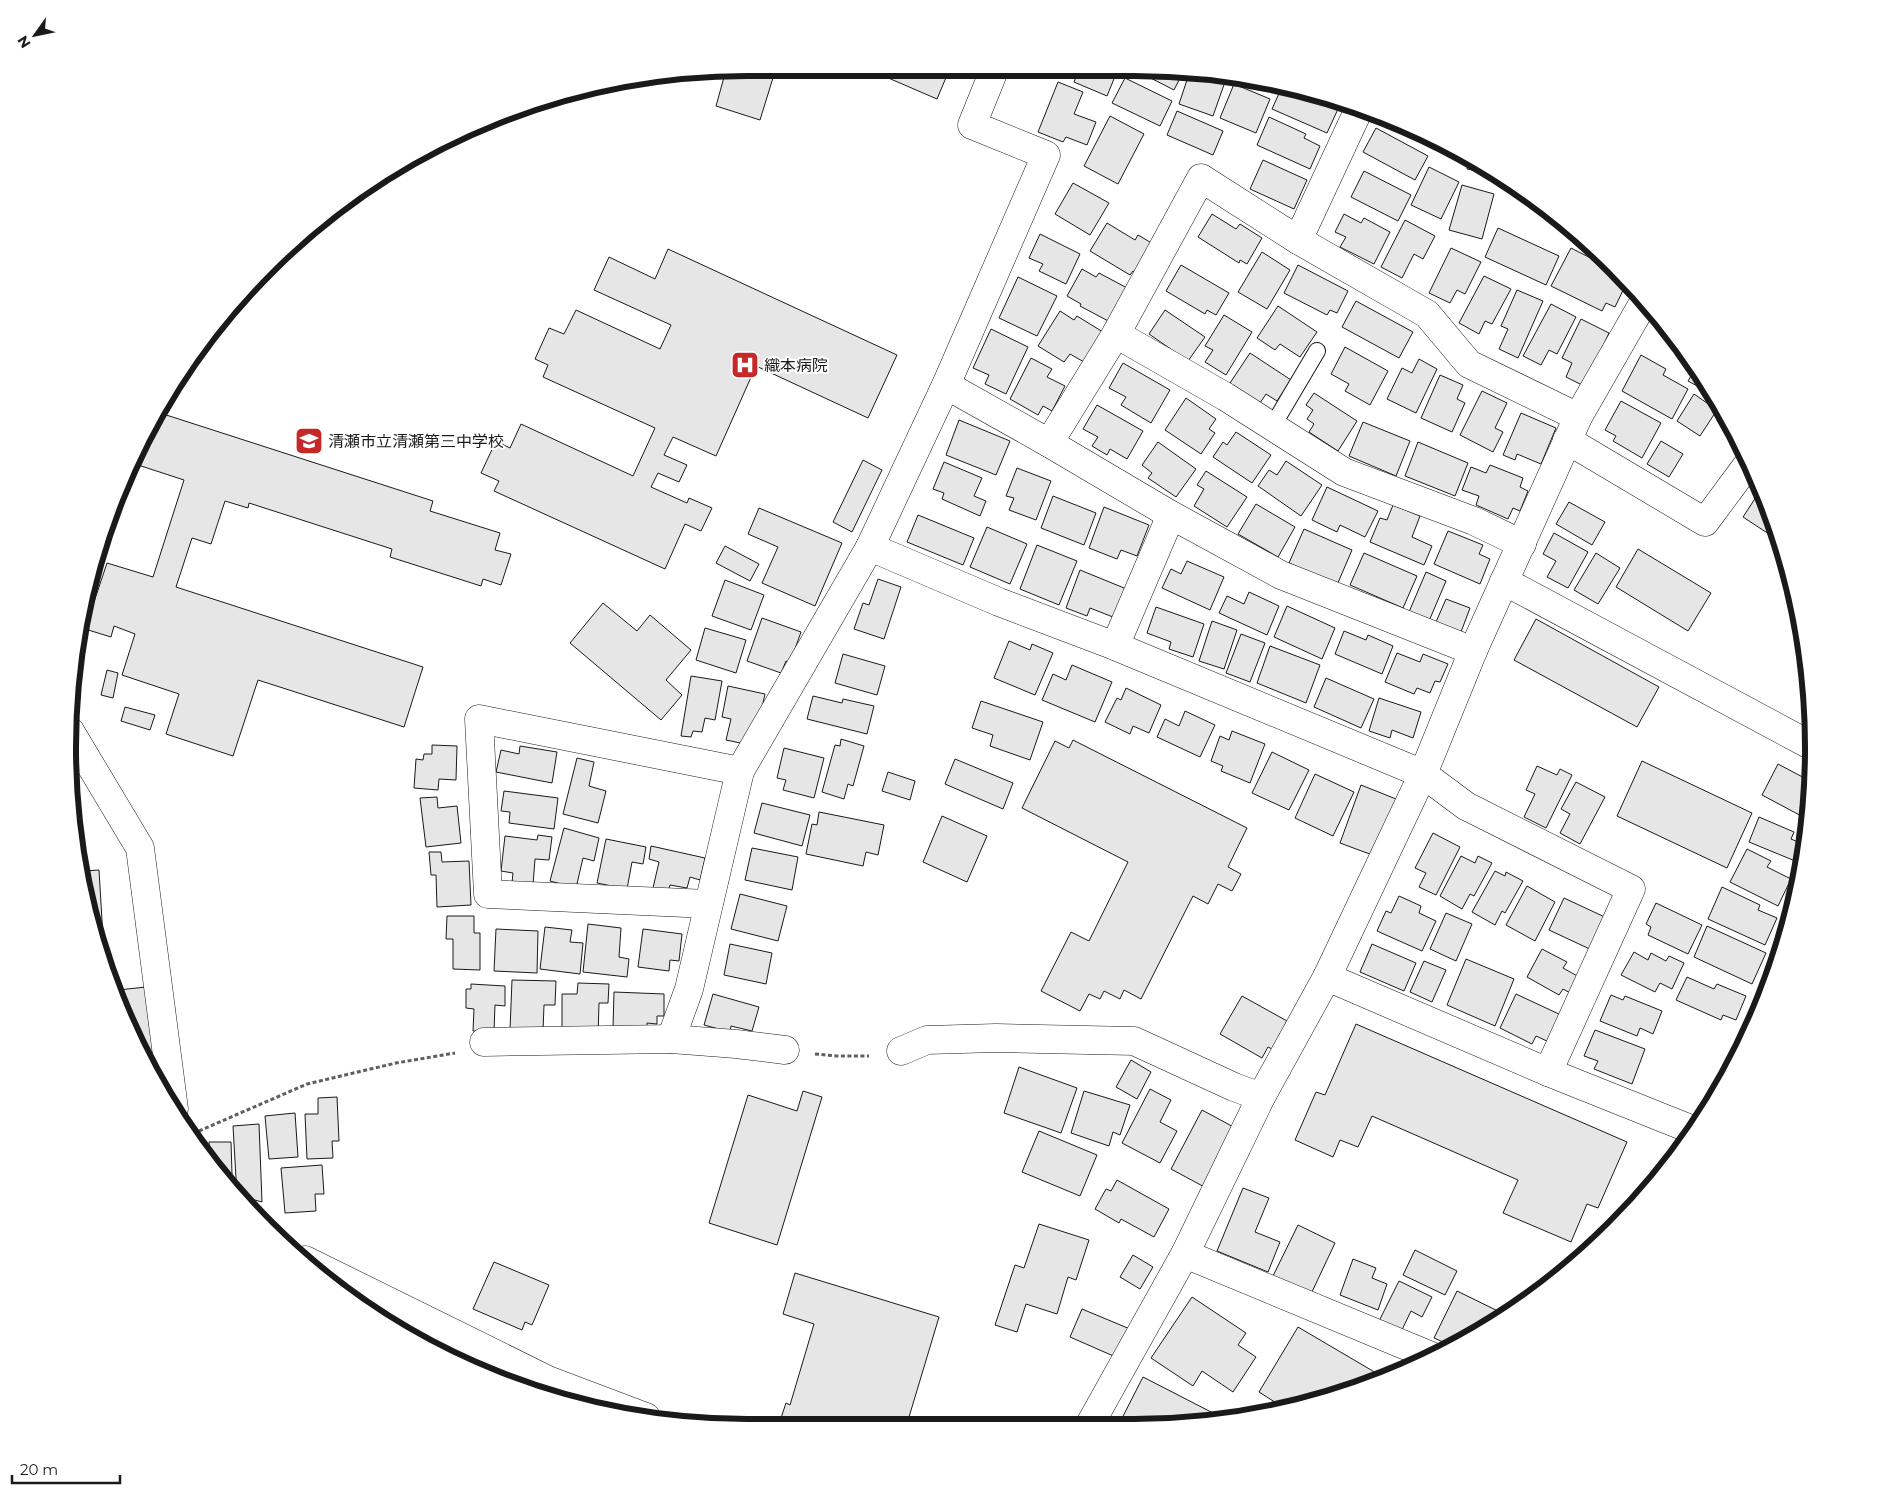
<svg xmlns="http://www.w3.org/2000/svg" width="1881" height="1495" font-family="Montserrat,'Noto Sans JP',sans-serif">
<rect width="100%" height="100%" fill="#fff"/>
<g fill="#e6e6e6" stroke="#1a1a1a">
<path d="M748 68H776L760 120 716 106 726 70Z"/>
<path d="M890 68H950L937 99 886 77Z"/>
<path d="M1079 69H1118L1107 96 1074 82Z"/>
<path d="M1137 69H1178L1184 70 1174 90 1137 71Z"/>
<path d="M1190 71 1226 79 1213 116 1179 104Z"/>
<path d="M1125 78 1172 101 1160 126 1112 103Z"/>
<path d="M1058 82 1083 92 1074 114 1096 122 1087 145 1066 137 1063 142 1038 132Z"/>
<path d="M1234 84 1270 99 1256 133 1220 118Z"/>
<path d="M1281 89 1305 94 1338 109 1327 133 1272 109Z"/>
<path d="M1177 111 1223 131 1213 155 1167 135Z"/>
<path d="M1110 116 1144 134 1118 184 1084 166Z"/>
<path d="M1269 117 1306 134 1304 138 1320 146 1310 169 1257 145Z"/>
<path d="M1376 128 1428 156 1415 180 1363 152Z"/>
<path d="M1469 157 1473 158 1495 174 1467 169Z"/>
<path d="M1263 160 1307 180 1294 209 1250 189Z"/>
<path d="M1429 167 1459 182 1441 219 1411 205Z"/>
<path d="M1364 171 1411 195 1398 221 1351 197Z"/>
<path d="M1073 183 1109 203 1090 235 1055 214Z"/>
<path d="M1462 185 1494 194 1482 239 1449 230Z"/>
<path d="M1212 214 1236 229 1240 224 1262 238 1247 264 1240 260 1239 263 1198 237Z"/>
<path d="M1344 214 1361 223 1364 218 1390 232 1374 264 1340 247 1346 237 1335 232Z"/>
<path d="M1405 220 1435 236 1423 259 1414 254 1402 278 1381 267Z"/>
<path d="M1107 223 1135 240 1138 235 1155 245 1138 274 1133 271 1130 275 1090 251Z"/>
<path d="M1498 228 1559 256 1546 285 1485 257Z"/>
<path d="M1040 234 1080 254 1066 284 1039 271 1043 264 1029 258Z"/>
<path d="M1451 248 1481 262 1465 294 1457 290 1450 303 1429 293Z"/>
<path d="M1571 248 1616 271 1627 282 1615 307 1606 303 1602 311 1551 286Z"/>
<path d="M668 249 897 355 868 418 756 366 716 456 673 437 664 455 687 465 679 482 658 473 651 487 687 503 689 498 712 508 701 531 685 524 665 569 494 491 499 481 481 473 496 441 510 448 521 424 633 476 655 428 543 377 548 365 535 359 549 328 564 334 576 310 660 349 671 325 594 290 609 257 655 279Z"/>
<path d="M1262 252 1290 270 1267 309 1238 292Z"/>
<path d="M1181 265 1229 293 1216 315 1207 310 1205 314 1166 291Z"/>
<path d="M1298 265 1348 291 1337 313 1330 310 1327 315 1284 293Z"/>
<path d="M1082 269 1096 277 1099 273 1129 289 1112 323 1080 306 1081 304 1067 296Z"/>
<path d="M1484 276 1511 289 1492 324 1485 321 1479 334 1459 323Z"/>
<path d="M1018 277 1057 296 1037 336 999 318Z"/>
<path d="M1517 290 1543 301 1518 358 1499 349 1508 329 1501 326Z"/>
<path d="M1356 301 1413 332 1399 358 1342 327Z"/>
<path d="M1551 304 1576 317 1557 354 1549 350 1541 365 1523 356Z"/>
<path d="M1278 306 1317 332 1300 357 1280 344 1275 350 1257 338Z"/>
<path d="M1165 310 1205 337 1188 361 1149 334Z"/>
<path d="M1060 311 1074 320 1077 316 1103 332 1084 362 1070 354 1064 362 1038 346Z"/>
<path d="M1224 315 1252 332 1226 375 1205 362 1213 350 1205 346Z"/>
<path d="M1581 319 1609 333 1584 386 1566 377 1572 363 1562 358Z"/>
<path d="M991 329 1028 347 1006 394 985 384 989 375 973 368Z"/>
<path d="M1666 329 1676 343 1662 337Z"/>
<path d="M1345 347 1388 371 1370 405 1345 391 1349 384 1331 374Z"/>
<path d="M1250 353 1291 380 1277 401 1266 394 1260 403 1230 383Z"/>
<path d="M1641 355 1666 369 1663 375 1688 389 1672 419 1622 391Z"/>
<path d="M1031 358 1052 369 1047 377 1065 386 1052 411 1043 406 1038 415 1010 399Z"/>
<path d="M1419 359 1437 369 1416 413 1387 399 1402 368 1412 373Z"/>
<path d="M1123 363 1170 390 1151 423 1121 405 1126 397 1109 388Z"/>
<path d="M1695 369 1714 395 1688 381Z"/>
<path d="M1440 375 1463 385 1457 399 1465 403 1452 432 1421 418Z"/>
<path d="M1482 391 1507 403 1495 428 1503 432 1493 452 1460 435Z"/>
<path d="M1314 393 1357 421 1338 451 1309 432 1314 424 1307 419 1313 410 1306 405Z"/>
<path d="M1694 394 1717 410 1700 436 1677 421Z"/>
<path d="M1186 398 1216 419 1209 429 1215 433 1201 454 1165 430Z"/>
<path d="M1621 401 1661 423 1642 458 1613 441 1616 436 1605 430Z"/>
<path d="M1097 405 1143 431 1127 459 1110 449 1107 455 1092 446 1098 437 1083 429Z"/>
<path d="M1724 411 1734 434 1717 421Z"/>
<path d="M157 412 433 501 430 511 500 533 495 550 511 554 501 585 483 579 481 586 390 557 392 549 249 503 248 508 225 501 211 544 192 538 176 587 423 667 404 727 258 680 233 756 166 734 179 694 122 675 135 634 114 626 111 637 85 629 107 563 153 577 184 480 135 464Z"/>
<path d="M1521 413 1556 428 1541 464 1517 454 1515 460 1503 455Z"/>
<path d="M959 420 1010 441 996 475 946 455Z"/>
<path d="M1363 422 1410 441 1396 476 1349 456Z"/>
<path d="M1236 432 1271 455 1252 483 1213 457 1223 442 1227 445Z"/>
<path d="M1661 441 1683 454 1669 477 1647 464Z"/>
<path d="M1158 442 1196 469 1176 497 1148 478 1152 473 1142 465Z"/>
<path d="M1418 442 1468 463 1455 496 1405 476Z"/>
<path d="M863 460 882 470 852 532 833 522Z"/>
<path d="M1286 461 1322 485 1301 516 1258 486 1269 470 1277 475Z"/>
<path d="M944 462 982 478 974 496 986 501 980 516 942 499 944 493 933 489Z"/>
<path d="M1490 465 1523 478 1520 487 1528 491 1520 511 1513 508 1508 519 1476 505 1479 496 1462 490 1471 467 1486 473Z"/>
<path d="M1017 468 1051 481 1036 520 1009 510 1014 498 1006 496Z"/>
<path d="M1206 471 1247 497 1227 527 1194 506 1204 489 1197 485Z"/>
<path d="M1327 487 1378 511 1365 537 1340 525 1337 532 1312 520Z"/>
<path d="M1758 494 1763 498 1778 529 1781 542 1743 517Z"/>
<path d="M1053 496 1096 513 1084 545 1041 528Z"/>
<path d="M1569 502 1605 522 1592 545 1556 524Z"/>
<path d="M1256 504 1295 527 1278 557 1238 534Z"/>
<path d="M1393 505 1420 516 1412 537 1432 546 1424 565 1370 542 1380 518 1387 520Z"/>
<path d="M1104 507 1149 525 1137 556 1121 550 1117 559 1089 548Z"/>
<path d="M759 508 842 543 815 606 762 583 778 547 748 534Z"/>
<path d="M918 515 974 538 963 565 907 542Z"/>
<path d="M987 527 1027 544 1010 584 970 567Z"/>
<path d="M1304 529 1352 550 1337 585 1289 563Z"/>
<path d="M1448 531 1483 545 1479 554 1490 559 1480 584 1434 564Z"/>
<path d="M1554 533 1588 552 1568 588 1547 577 1556 561 1543 554Z"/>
<path d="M1037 545 1077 561 1059 605 1020 589Z"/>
<path d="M725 546 759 564 750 581 716 563Z"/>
<path d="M1638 549 1711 593 1688 631 1616 587Z"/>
<path d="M1364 553 1417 576 1403 608 1350 585Z"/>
<path d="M1596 553 1620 568 1598 604 1574 590Z"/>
<path d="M1187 561 1224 577 1210 610 1162 588 1171 569 1181 574Z"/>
<path d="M1080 570 1129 590 1118 619 1090 608 1087 616 1066 608Z"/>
<path d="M1426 572 1446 581 1429 621 1409 612Z"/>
<path d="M878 579 901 587 884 639 854 629 863 603 869 605Z"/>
<path d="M725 580 764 595 751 630 712 616Z"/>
<path d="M1249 592 1279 606 1267 635 1219 613 1227 596 1244 604Z"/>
<path d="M1446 599 1470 608 1461 632 1436 622Z"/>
<path d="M603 603 637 631 650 615 691 650 666 680 682 695 661 720 570 643Z"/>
<path d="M1287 606 1335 628 1322 659 1274 637Z"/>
<path d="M1156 607 1204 624 1193 657 1169 649 1171 642 1147 633Z"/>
<path d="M762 618 801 632 790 663 786 661 781 673 747 661Z"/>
<path d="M1536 619 1659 687 1637 727 1514 660Z"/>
<path d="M1212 621 1237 630 1224 669 1199 661Z"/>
<path d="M705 628 746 640 736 673 696 660Z"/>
<path d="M1344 631 1366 640 1368 635 1393 646 1382 674 1335 654Z"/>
<path d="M1241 634 1265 643 1250 682 1226 673Z"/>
<path d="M1009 641 1030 650 1032 644 1053 653 1035 695 994 678Z"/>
<path d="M1270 646 1320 665 1306 703 1257 683Z"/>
<path d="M1397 653 1420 662 1423 654 1448 664 1440 682 1435 681 1430 693 1417 688 1414 694 1385 682Z"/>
<path d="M843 654 885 666 877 695 835 683Z"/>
<path d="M1072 665 1112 682 1095 722 1042 700 1053 674 1066 680Z"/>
<path d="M107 670 118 673 113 698 101 695Z"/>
<path d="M691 676 722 681 715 720 705 718 702 732 693 731 691 737 681 736Z"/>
<path d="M1326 678 1374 699 1361 728 1314 707Z"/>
<path d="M728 686 765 694 760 717 753 731 748 730 745 744 726 740 731 719 722 717Z"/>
<path d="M1126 688 1161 705 1149 733 1133 726 1130 734 1105 722 1117 698 1121 700Z"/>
<path d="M813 696 842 703 843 699 874 706 867 734 807 719Z"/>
<path d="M1379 698 1421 712 1413 738 1392 730 1390 738 1369 731Z"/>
<path d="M981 701 1043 722 1030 760 990 746 993 735 972 728Z"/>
<path d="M125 707 155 715 150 730 121 721Z"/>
<path d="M1185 711 1215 725 1200 757 1157 737 1165 719 1179 726Z"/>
<path d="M1232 731 1265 744 1250 783 1221 771 1223 766 1211 761 1220 736 1229 740Z"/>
<path d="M841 739 864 746 853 786 848 784 844 799 822 792 835 745 840 746Z"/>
<path d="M1073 740 1247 828 1228 867 1241 874 1232 891 1218 884 1208 904 1193 896 1141 999 1124 990 1120 999 1104 991 1100 999 1089 994 1080 1011 1041 991 1071 932 1089 941 1128 862 1022 808 1055 741 1069 748Z"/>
<path d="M432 745 457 746 456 780 439 779 438 790 414 788 416 759 423 760 424 754H432Z"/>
<path d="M520 746 557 752 552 783 496 772 501 750 519 754Z"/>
<path d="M784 748 824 758 814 798 783 790 786 780 777 778Z"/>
<path d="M1272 752 1309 770 1289 810 1252 793Z"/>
<path d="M577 758 594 762 589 786 606 791 598 823 563 814Z"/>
<path d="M955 759 1013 783 1003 809 945 784Z"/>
<path d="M1642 761 1752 813 1727 868 1617 816Z"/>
<path d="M1778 764 1812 782V792L1807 819 1762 795Z"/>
<path d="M1537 766 1557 775 1560 769 1572 775 1546 828 1524 817 1535 794 1526 790Z"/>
<path d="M888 772 915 781 910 800 882 791Z"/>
<path d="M1315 774 1354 792 1333 836 1295 818Z"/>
<path d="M1576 782 1605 797 1580 844 1560 833 1570 814 1561 809Z"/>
<path d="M1361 785 1396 799 1375 856 1340 843Z"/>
<path d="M504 791 558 798 554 829 509 823 510 812 501 811Z"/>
<path d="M437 797 438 808 457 806 461 843 426 847 420 798Z"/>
<path d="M762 803 810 815 802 846 754 833Z"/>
<path d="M819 812 884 825 878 855 866 852 863 866 806 854 812 824 817 825Z"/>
<path d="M942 816 987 836 967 882 923 862Z"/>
<path d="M1759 817 1794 832 1791 839 1803 844 1800 863 1749 842Z"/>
<path d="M564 828 599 838 594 861 583 858 576 888 550 881Z"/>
<path d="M1433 833 1460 847 1436 895 1419 887 1426 873 1415 868Z"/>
<path d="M538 835 552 837 549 860 535 859 533 885 512 883 513 873 501 871 505 836 537 840Z"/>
<path d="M606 839 646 847 643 864 632 862 627 889 597 883Z"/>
<path d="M651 846 705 858 700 880 690 877 687 888 670 885 668 892 653 888 659 862 649 859Z"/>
<path d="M752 848 798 857 792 890 745 880Z"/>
<path d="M1747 849 1771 861 1767 867 1791 879 1778 906 1730 882Z"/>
<path d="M429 852H441L442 862 469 861 471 905 437 907 436 875H431Z"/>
<path d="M1461 856 1475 863 1478 856 1492 863 1474 896 1470 894 1462 909 1440 896Z"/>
<path d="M99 870 104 954 91 923 84 871Z"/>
<path d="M1495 871 1505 876 1506 872 1523 881 1505 913 1502 911 1495 925 1472 912Z"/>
<path d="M1527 886 1555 902 1535 941 1506 925Z"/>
<path d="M1722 887 1760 905 1758 910 1777 918 1765 945 1708 919Z"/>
<path d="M740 894 787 906 778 941 731 929Z"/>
<path d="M1399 896 1421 906 1419 913 1436 921 1422 951 1377 931 1386 911 1391 913Z"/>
<path d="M1564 898 1609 919 1594 951 1549 930Z"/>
<path d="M1656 903 1702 925 1688 954 1648 935 1651 927 1646 924Z"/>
<path d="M1446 913 1472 924 1456 961 1430 949Z"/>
<path d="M447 916H474V933H480V970L453 969V939H446Z"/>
<path d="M588 924 621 928 619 957 629 959 627 977 583 972Z"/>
<path d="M1707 926 1766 953 1752 984 1694 957Z"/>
<path d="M545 927 572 930 570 942 583 943 580 974 540 969Z"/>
<path d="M496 929 538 931 537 973 494 971Z"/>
<path d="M643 929 682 934 679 961 670 960 669 971 638 967Z"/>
<path d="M730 944 772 953 766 984 724 975Z"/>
<path d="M1372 944 1416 963 1404 991 1360 972Z"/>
<path d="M1542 949 1567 962 1563 968 1581 978 1572 994 1563 989 1559 995 1527 977Z"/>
<path d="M1634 952 1648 960 1651 953 1666 961 1669 956 1684 963 1672 989 1660 983 1655 992 1621 975Z"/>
<path d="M1466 959 1514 979 1495 1026 1447 1005Z"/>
<path d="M1424 961 1446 970 1432 1002 1410 992Z"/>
<path d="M1687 977 1714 989 1717 984 1746 996 1736 1020 1723 1015 1721 1020 1676 1000Z"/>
<path d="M512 980 556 981 555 1005H544L543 1031 510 1030Z"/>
<path d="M578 983 609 984 608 1003H599L598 1038 562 1030V994H577Z"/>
<path d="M471 984 505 986V1006L495 1005 494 1032 473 1031 474 1009 466 1008V989H471Z"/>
<path d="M146 987 158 1087 118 990Z"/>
<path d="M614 992 664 994V1016H657V1024L647 1023V1029L613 1028Z"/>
<path d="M713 994 759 1007 752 1031 731 1026 730 1032 704 1025Z"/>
<path d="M1516 994 1561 1015 1549 1042 1536 1036 1532 1044 1500 1028Z"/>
<path d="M1611 995 1623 1000 1625 996 1662 1011 1653 1034 1640 1028 1637 1036 1600 1021Z"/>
<path d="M1242 996 1287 1021 1272 1049 1268 1047 1262 1058 1220 1034Z"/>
<path d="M1356 1024 1627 1142 1598 1208 1587 1204 1571 1242 1503 1213 1518 1180 1372 1116 1358 1147 1340 1140 1333 1157 1295 1140 1316 1092 1325 1095Z"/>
<path d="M1595 1030 1645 1049 1632 1084 1594 1069 1598 1061 1584 1056Z"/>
<path d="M1131 1060 1151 1072 1137 1099 1116 1087Z"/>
<path d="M1019 1067 1077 1088 1061 1133 1004 1113Z"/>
<path d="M1150 1089 1171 1100 1160 1122 1177 1131 1160 1163 1122 1143Z"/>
<path d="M803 1091 822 1097 777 1245 709 1223 748 1095 797 1111Z"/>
<path d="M1084 1091 1130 1105 1120 1135 1113 1132 1109 1146 1071 1133Z"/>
<path d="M337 1097 339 1141H332L333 1158 307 1159 305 1114H318V1098Z"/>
<path d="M1202 1110 1241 1131 1210 1190 1171 1169Z"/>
<path d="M295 1113 298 1157 269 1159 265 1116Z"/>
<path d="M259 1124 262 1202 237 1195 233 1126Z"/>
<path d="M1039 1131 1097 1155 1080 1196 1022 1172Z"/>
<path d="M209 1142H231L232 1174H221L209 1158Z"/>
<path d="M322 1165 324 1194H315L316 1211 285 1213 281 1168Z"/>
<path d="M1117 1180 1169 1209 1154 1237 1121 1219 1119 1223 1095 1209 1106 1189 1111 1191Z"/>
<path d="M1243 1188 1269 1198 1255 1232 1280 1242 1268 1272 1217 1251Z"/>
<path d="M1039 1224 1089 1240 1076 1280 1068 1277 1057 1314 1026 1304 1017 1332 995 1325 1015 1265 1024 1268Z"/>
<path d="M1298 1225 1335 1243 1311 1294 1273 1276Z"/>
<path d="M1415 1250 1457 1271 1445 1295 1403 1275Z"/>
<path d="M1133 1255 1153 1267 1140 1289 1120 1277Z"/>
<path d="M1353 1259 1376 1268 1372 1278 1387 1284 1378 1310 1340 1295Z"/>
<path d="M494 1262 549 1285 532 1325 525 1322 522 1330 473 1309Z"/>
<path d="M795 1273 939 1317 906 1427H778L786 1403 790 1405 814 1324 783 1314Z"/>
<path d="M1399 1281 1432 1297 1422 1317 1411 1311 1400 1334 1378 1323Z"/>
<path d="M1457 1291 1504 1314 1473 1337 1459 1343 1457 1342 1452 1346 1434 1338Z"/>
<path d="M1192 1297 1246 1333 1238 1345 1256 1357 1233 1392 1202 1371 1193 1386 1151 1358Z"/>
<path d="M1082 1309 1130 1329 1118 1358 1070 1337Z"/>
<path d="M1298 1327 1383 1377 1352 1392 1281 1406 1259 1392Z"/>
<path d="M1143 1377 1215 1414 1212 1419 1178 1426H1118Z"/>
</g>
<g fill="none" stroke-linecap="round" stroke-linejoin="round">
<defs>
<path id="service" d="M1272 427 1317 351"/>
<g id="minor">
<path d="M1298 240 1360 107"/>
<path d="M1116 334 1226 397 1344 472 1474 521 1522 544"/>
<path d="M946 385 1049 443 1171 515 1281 575 1473 651"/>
<path d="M1567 440 1705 522 1748 464"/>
<path d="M1049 443 1116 334 1201 178 1298 240 1427 314 1469 364 1578 417"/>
<path d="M870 547 999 602 1115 646 1423 774 1466 806 1631 889 1548 1072"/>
<path d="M1504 581 1810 745"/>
<path d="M1115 646 1171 515"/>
<path d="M70 731 140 848 174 1109"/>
<path d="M708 904 488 894 479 719 740 771"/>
<path d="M1327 977 1548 1072 1693 1130"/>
<path d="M671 1039 689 989 740 771 870 547 946 385 1046 155 972 125 995 68"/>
<path d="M484 1042 671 1039 736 1044 785 1050"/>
<path d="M901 1051 927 1040 996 1038 1134 1041 1234 1087 1261 1097"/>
<path d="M1185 1254 1431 1356"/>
<path d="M1089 1426 1185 1254 1261 1097 1327 977 1423 774 1473 651 1578 417 1645 300"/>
</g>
<path id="tertiary" d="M305 1260 548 1380 646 1417"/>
</defs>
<use href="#service" stroke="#1a1a1a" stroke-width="18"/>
<use href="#minor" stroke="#1a1a1a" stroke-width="29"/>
<use href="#tertiary" stroke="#1a1a1a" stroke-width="29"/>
<g stroke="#5f5f5f" stroke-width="3" stroke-dasharray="4 2.5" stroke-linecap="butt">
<path d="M815 1054 837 1056H869"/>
<path d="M199 1131 307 1084 396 1063 455 1053"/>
</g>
<use href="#service" stroke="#fff" stroke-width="16"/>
<use href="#minor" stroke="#fff" stroke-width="28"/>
<use href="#tertiary" stroke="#fff" stroke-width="28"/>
</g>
<defs>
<symbol id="hospital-square" viewBox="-11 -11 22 22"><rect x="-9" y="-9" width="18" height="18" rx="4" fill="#c62828" stroke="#fff"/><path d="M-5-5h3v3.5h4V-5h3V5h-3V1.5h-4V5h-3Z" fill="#fff"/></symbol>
<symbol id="school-square" viewBox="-11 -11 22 22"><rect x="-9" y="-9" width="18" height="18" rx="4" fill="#c62828" stroke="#fff"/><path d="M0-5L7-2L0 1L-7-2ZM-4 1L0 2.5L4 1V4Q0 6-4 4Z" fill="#fff"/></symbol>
</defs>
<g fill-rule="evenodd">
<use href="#hospital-square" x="729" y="349" width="32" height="32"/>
<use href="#school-square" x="293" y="425" width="32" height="32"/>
</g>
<g text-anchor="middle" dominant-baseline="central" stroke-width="4" stroke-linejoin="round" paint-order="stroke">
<g font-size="16" fill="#1a1a1a" stroke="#fff" text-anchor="start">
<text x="764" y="365">織本病院</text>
<text x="328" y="441">清瀬市立清瀬第三中学校</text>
</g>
</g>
<path d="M0 0H1881V1495H0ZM747 76H1134A671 671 0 0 1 1805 747V748A671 671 0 0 1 1134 1419H747A671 671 0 0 1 76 748V747A671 671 0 0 1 747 76Z" fill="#fff" fill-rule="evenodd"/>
<path fill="none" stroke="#1a1a1a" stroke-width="6" d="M747 76H1134A671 671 0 0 1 1805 747V748A671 671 0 0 1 1134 1419H747A671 671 0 0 1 76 748V747A671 671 0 0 1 747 76Z"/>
<g transform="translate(35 35) rotate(237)" stroke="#ffffff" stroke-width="4" paint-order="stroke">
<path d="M0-4L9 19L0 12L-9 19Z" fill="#1a1a1a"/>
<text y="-8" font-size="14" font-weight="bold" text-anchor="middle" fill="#1a1a1a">N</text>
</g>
<path d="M12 1475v8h108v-8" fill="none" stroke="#1a1a1a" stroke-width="2.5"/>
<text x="20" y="1475" font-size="15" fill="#1a1a1a" stroke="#ffffff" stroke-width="4" paint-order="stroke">20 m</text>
</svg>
